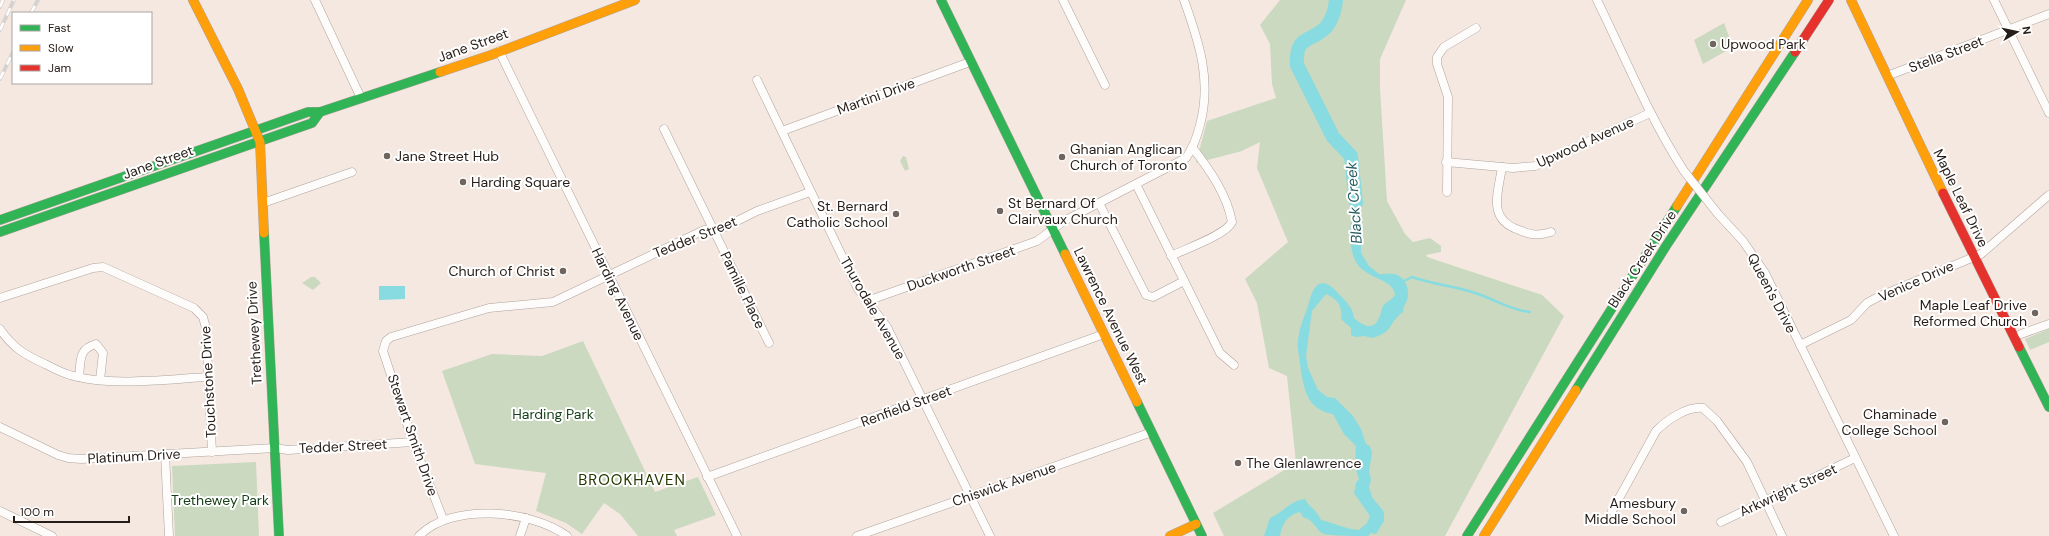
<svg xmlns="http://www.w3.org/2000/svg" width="2049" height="536" font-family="'DM Sans',sans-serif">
<rect width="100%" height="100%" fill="#f5e8e1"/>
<g fill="#cad9bf">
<path d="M1280 0H1406L1380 59V89L1387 201 1405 234 1413 242 1430 238 1441 246V252L1426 255 1427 257 1542 295 1564 316 1445 536H1224L1213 513 1296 463 1287 376 1269 368 1257 303 1245 279 1288 242 1257 168 1260 142 1242 151 1196 163 1207 121 1276 98 1272 84 1270 44 1260 25Z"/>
<path d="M1724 23 1733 47 1703 64 1694 40Z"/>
<path d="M903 156 906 157 909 169 905 171 900 161Z"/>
<path d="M311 277H315L321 283 313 290 302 283Z"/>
<path d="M2049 329V342L2030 350 2025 339Z"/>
<path d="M583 341 655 492 698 477 716 515 674 530 677 536H638L620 514 604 503 582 534 566 523 536 511 546 473 475 464 442 371 492 354 542 356Z"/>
<path d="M256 462 259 536H175L172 466Z"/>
</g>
<g fill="#88dbe0">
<path d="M1358 184 1361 194V253L1369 266 1379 274C1392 274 1399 271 1406 284 1408 288 1409 295 1407 300 1405 305 1403 307 1403 312 1395 318 1395 320 1390 327 1387 333 1378 336 1373 338L1364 336 1356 337 1351 335V328L1341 319C1343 307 1338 299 1326 294L1312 311 1306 356 1308 368 1318 390 1327 397 1335 398 1353 416 1361 429 1366 444 1370 446 1372 453 1369 471 1371 480 1369 487 1372 497 1384 512V521L1376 534 1371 533 1368 536C1355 536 1336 536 1324 534 1315 530 1314 519 1303 517L1300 512C1288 515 1282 523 1280 536H1264L1270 518C1284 512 1289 501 1305 499 1309 507 1316 509 1321 520 1334 523 1345 529 1359 530L1367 523 1370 516 1354 493 1356 483 1359 479 1355 466 1356 446 1344 434 1333 414C1306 410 1303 386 1300 363 1299 355 1297 348 1298 341 1299 329 1304 317 1308 306 1310 299 1312 288 1319 284 1327 281 1333 288 1338 293 1345 301 1353 307 1354 318 1362 325 1373 332 1379 318 1381 314 1381 310 1383 306 1386 302 1392 300 1395 295 1394 278 1363 279 1355 260 1347 243 1352 221 1352 204 1352 198 1350 191 1349 185Z"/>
<path d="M379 286H405V299L379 300Z"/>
</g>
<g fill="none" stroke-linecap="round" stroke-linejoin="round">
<path stroke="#88dbe0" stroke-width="2.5" d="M1402 282 1412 277C1432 284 1452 286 1472 292 1493 298 1509 310 1530 312"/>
<path stroke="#88dbe0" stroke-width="14" d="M1336 0C1335 10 1333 18 1327 26 1313 43 1295 33 1297 65L1333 137 1351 156 1356 203"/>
<defs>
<g id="street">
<path d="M315 0 361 98"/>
<path d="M1063 0 1105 85"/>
<path d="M1597 0C1625 57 1649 117 1684 171"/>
<path d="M1994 0 2049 113"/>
<path d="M499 51 737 536"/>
<path d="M1887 76 2049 14"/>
<path d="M757 80 858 289 887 327 990 536"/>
<path d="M664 129 769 343"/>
<path d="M782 131 970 62"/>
<path d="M1446 162 1513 168 1535 166 1650 113"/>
<path d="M1502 167C1498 194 1487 219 1519 230 1531 235 1538 236 1551 232"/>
<path d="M1136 184 1220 353 1234 365"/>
<path d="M1447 192 1448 97 1437 64V57L1444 47 1476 28"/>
<path d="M263 203 352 172"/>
<path d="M1099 203 1146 295 1153 297 1184 281"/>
<path d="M1718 214 1743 241 1765 273 1894 536"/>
<path d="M1171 256C1185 249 1226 235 1232 222 1227 194 1209 169 1192 147"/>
<path d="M0 298 93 268 103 267 194 308 203 317 206 328 212 452"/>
<path d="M867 301 1037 241 1064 221 1186 158C1193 148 1197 137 1200 125 1212 80 1199 42 1184 0"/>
<path d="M0 329C13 348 25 355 45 364 53 368 62 373 70 375 109 387 168 379 208 377"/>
<path d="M2021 334 2049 324"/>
<path d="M1800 345 1851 320 1867 303 1878 297 1981 254 2049 195"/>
<path d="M79 377C81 361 78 349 96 344L103 353 100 380"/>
<path d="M0 427 58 455 68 458 81 459 274 448 288 450 413 442"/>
<path d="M165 454 169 536"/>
<path d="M707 477 1104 334"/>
<path d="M0 511 52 536"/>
<path d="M1612 511 1656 431C1667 420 1687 406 1703 408L1717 421 1747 462 1782 536"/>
<path d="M443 519 413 442 383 351 386 341 391 337 489 308 553 302 704 230 723 228 757 211 810 192"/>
<path d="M1721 522 1855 458"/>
<path d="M419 536C452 502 531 510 567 536"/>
<path d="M520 536 526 518"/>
<path d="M857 536 1152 432"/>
</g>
<g id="fast">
<path d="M941 0 1065 254"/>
<path d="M0 220 308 112H320L440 72"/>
<path d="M0 232 312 123 320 112"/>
<path d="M264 233 279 536"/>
<path d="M2019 347 2049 407"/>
<path d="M1576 390 1666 246 1795 52"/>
<path d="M1137 402 1202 536"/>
<path d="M1467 536 1677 206"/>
</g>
<g id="slow">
<path d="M193 0 238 89 260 142 264 233"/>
<path d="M1851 0 1943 193"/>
<path d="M440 72 491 55 635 0"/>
<path d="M1677 206 1808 0"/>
<path d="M1065 254 1137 402"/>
<path d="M1170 536 1196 524"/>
<path d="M1484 536 1576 390"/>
</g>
<g id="jam">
<path d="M1795 52 1829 0"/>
<path d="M1943 193 2019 347"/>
</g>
</defs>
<use href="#street" stroke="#aea39d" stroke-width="9"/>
<use href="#fast" stroke="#aea39d" stroke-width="10"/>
<use href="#slow" stroke="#aea39d" stroke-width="10"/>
<use href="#jam" stroke="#aea39d" stroke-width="10"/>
<use href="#street" stroke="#fefcfa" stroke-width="8"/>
<use href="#fast" stroke="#30b455" stroke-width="9"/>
<use href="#slow" stroke="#ff9f0a" stroke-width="9"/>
<use href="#jam" stroke="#e5322d" stroke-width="9"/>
<defs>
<g id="rail">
<path d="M0 7 3 0"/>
<path d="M31 13 38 0"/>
<path d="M0 30 14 0"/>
<path d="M0 79 13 52"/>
</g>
</defs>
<use href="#rail" stroke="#d6d2d0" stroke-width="4"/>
<use href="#rail" stroke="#fff" stroke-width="2.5" stroke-dasharray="8" stroke-linecap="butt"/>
<defs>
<path id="street-bridge" d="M1684 171 1718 214"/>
</defs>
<use href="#street-bridge" stroke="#aea39d" stroke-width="9" stroke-linecap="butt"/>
<use href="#street-bridge" stroke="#fefcfa" stroke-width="8"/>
</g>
<g fill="#6f645e" stroke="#fff" stroke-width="1.5">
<circle cx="1713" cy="44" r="4"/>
<circle cx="387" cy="156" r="4"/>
<circle cx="1062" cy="157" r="4"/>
<circle cx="463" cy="182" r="4"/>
<circle cx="1000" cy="211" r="4"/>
<circle cx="896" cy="214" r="4"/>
<circle cx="563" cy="271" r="4"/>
<circle cx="2035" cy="313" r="4"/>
<circle cx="1945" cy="422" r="4"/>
<circle cx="1238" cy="463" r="4"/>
<circle cx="1684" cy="511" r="4"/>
</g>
<g text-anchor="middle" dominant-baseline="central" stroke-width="4" stroke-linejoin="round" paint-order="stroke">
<g font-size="14" fill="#271d18" stroke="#fff" text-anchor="start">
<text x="1721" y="44">Upwood Park</text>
<text x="1070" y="149">Ghanian Anglican<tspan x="1070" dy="16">Church of Toronto</tspan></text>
<text x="395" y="156">Jane Street Hub</text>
<text x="471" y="182">Harding Square</text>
<text x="1008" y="203">St Bernard Of<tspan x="1008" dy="16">Clairvaux Church</tspan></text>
<text x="888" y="206" text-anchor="end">St. Bernard<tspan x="888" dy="16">Catholic School</tspan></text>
<text x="555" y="271" text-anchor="end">Church of Christ</text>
<text x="2027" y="305" text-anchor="end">Maple Leaf Drive<tspan x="2027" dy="16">Reformed Church</tspan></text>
<text x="1937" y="414" text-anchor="end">Chaminade<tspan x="1937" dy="16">College School</tspan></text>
<text x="1246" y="463">The Glenlawrence</text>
<text x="1676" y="503" text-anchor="end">Amesbury<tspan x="1676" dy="16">Middle School</tspan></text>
</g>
<g font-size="14" fill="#271d18" stroke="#fff">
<text transform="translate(473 45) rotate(-20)">Jane Street</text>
<text transform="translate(1946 54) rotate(-21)">Stella Street</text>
<text transform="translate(876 96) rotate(-20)">Martini Drive</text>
<text transform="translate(1585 142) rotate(-24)">Upwood Avenue</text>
<text transform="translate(158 162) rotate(-20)">Jane Street</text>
<text transform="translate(1961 198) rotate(64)">Maple Leaf Drive</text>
<text transform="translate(695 237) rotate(-22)">Tedder Street</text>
<text transform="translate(1642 259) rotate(-57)">Black Creek Drive</text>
<text transform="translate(961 268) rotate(-19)">Duckworth Street</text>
<text transform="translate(1916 281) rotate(-24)">Venice Drive</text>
<text transform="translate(743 290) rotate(64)">Pamille Place</text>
<text transform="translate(1772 293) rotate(62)">Queen's Drive</text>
<text transform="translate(618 294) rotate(64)">Harding Avenue</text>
<text transform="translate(873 308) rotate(60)">Thurodale Avenue</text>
<text transform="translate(1111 316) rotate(64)">Lawrence Avenue West</text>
<text transform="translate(254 333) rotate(-93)">Trethewey Drive</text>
<text transform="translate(208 382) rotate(-93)">Touchstone Drive</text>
<text transform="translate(906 406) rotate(-20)">Renfield Street</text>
<text transform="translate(413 435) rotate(71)">Stewart Smith Drive</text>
<text transform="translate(343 446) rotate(-3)">Tedder Street</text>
<text transform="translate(134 456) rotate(-3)">Platinum Drive</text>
<text transform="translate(1004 484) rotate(-19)">Chiswick Avenue</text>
<text transform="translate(1788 490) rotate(-25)">Arkwright Street</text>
</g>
<g font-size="14" fill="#143f16" stroke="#fff">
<text x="553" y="414">Harding Park</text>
<text x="220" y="500">Trethewey Park</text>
</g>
<g font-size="15" font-style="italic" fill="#2a5e62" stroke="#fff">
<text transform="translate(1354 203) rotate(-94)">Black Creek</text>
</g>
<g font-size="15" letter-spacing="1" fill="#263700" stroke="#fff">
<text x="632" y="480">BROOKHAVEN</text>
</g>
</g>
<rect x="12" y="12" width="140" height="72" fill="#ffffff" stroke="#a9a5a3"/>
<rect x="20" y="25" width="20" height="6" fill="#30b455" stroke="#a9a5a3"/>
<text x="48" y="32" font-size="12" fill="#271d18">Fast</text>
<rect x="20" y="45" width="20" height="6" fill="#ff9f0a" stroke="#a9a5a3"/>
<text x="48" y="52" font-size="12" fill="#271d18">Slow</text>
<rect x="20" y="65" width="20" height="6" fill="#e5322d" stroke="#a9a5a3"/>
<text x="48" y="72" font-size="12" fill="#271d18">Jam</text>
<g transform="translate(2017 32) rotate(81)" stroke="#ffffff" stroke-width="3" paint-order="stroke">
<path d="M0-3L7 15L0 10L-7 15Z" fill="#271d18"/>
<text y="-6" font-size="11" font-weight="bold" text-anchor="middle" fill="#271d18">N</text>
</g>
<path d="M14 516v6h115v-6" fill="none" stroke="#271d18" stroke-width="2"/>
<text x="20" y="516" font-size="12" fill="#271d18" stroke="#ffffff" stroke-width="3" paint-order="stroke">100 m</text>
</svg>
